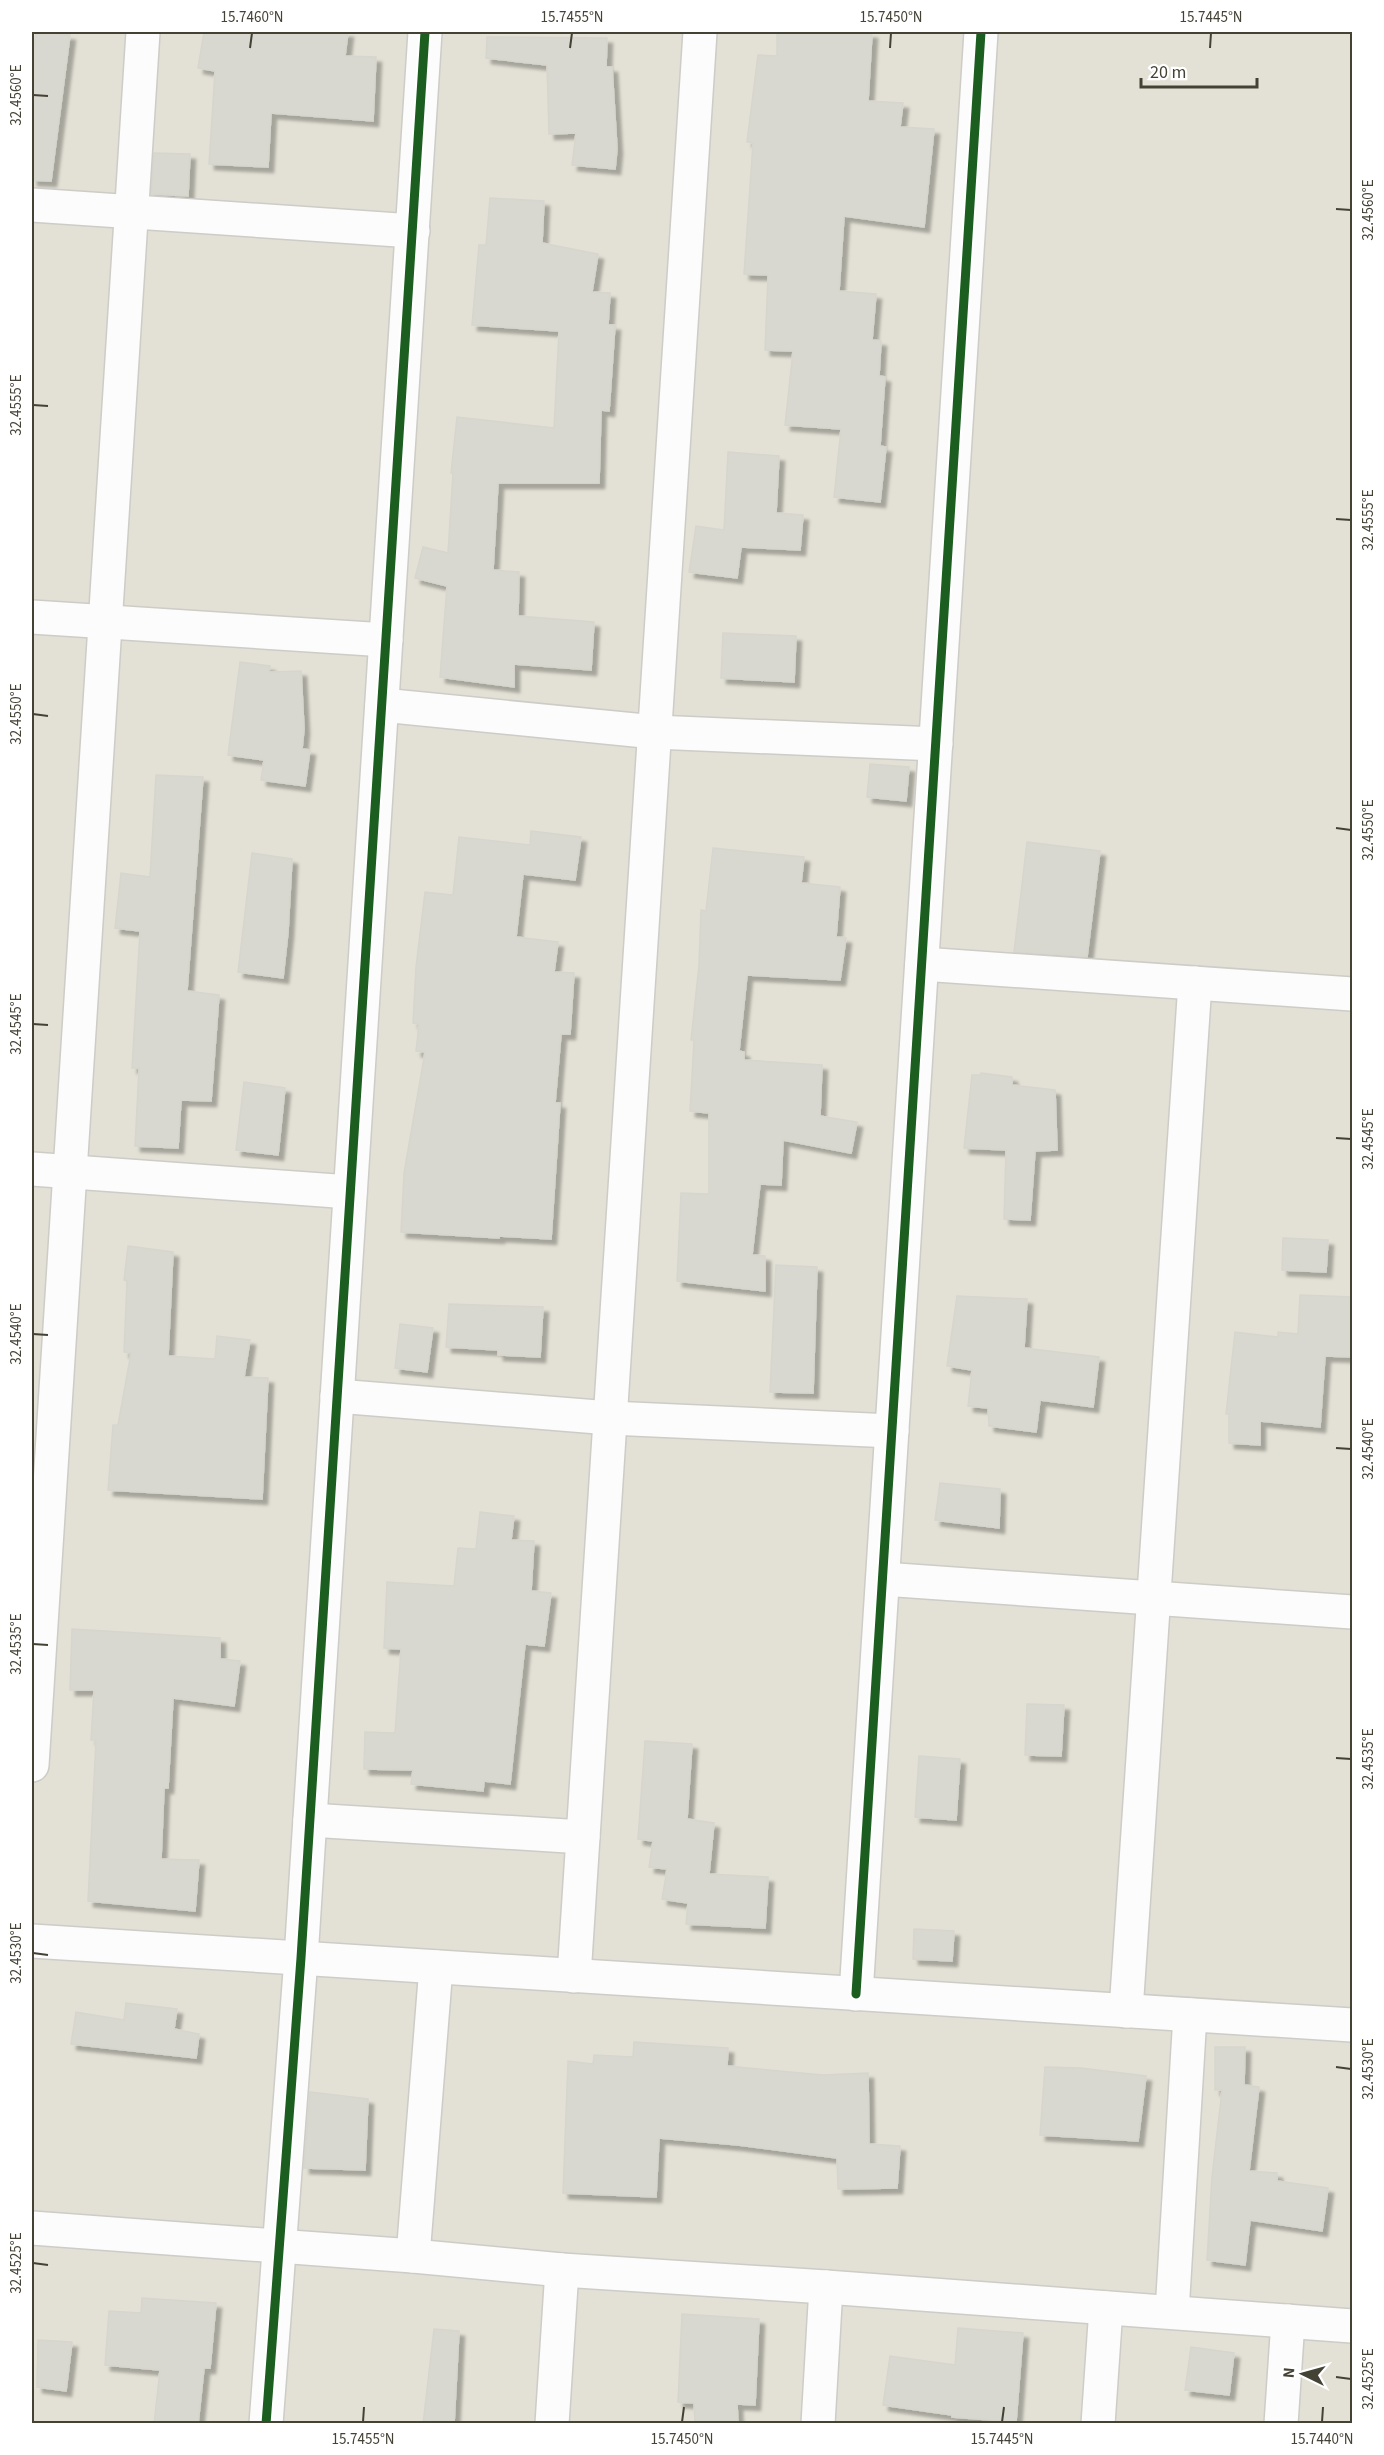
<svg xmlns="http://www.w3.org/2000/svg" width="1384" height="2455" font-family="'Source Sans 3',sans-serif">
<defs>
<filter id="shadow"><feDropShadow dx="5.5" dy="5.5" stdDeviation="1.5" flood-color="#0004"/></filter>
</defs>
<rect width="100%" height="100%" fill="#efeee8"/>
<path fill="#e3e1d5" d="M32 32H1352V2423L32 2424Z"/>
<g fill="#d8d7d0" stroke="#d7d6ce" stroke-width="1.5" filter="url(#shadow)">
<path d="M36 32 70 35 51 181 32 180V63Z"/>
<path d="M204 32H348L345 56 376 57 373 121 271 113 268 167 209 164 215 71 198 68Z"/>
<path d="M777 32 872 33 868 101 903 103 900 127 934 129 924 227 844 216 839 291 876 294 872 340 881 341 879 376 885 377 880 446 886 447 880 502 834 497 841 429 785 425 793 351 765 350 768 275 744 274 753 143 747 142 758 55 777 56Z"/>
<path d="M487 37 607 38 606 67H612L617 149 615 169 572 165 576 133 549 134 547 65 486 58Z"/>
<path d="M154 153 190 154 188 196 151 194Z"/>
<path d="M490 198 544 201 542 243 598 254 592 292 610 293 608 325H615L609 411 601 410 599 483H498L493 570 519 572 518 616 594 622 591 670 514 664V687L440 677 447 586 415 578 423 547 448 553 453 473H451L457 417 554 428 559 331 472 325 479 245H486Z"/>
<path d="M728 452 779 456 776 513 803 515 800 550 741 547 737 578 689 572 696 526 724 530Z"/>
<path d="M723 633 796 636 794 682 721 678Z"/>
<path d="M240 662 270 666 269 672 301 671 304 729 302 749 310 750 305 786 261 780 264 760 228 755Z"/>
<path d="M870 764 909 767 906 801 867 797Z"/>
<path d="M156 775 203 777 187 991 219 995 211 1101 181 1100 178 1148 135 1146 139 1068H132L140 931 115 928 121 873 150 877Z"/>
<path d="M531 831 581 837 575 880 523 874 516 937 558 942 554 972 574 973 570 1034H561L555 1103H560L551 1239 499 1236V1238L401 1232 404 1173 425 1052 416 1051 419 1024 413 1023 416 967 425 892 453 895 459 837 530 845Z"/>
<path d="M1027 842 1100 851 1087 957 1014 952Z"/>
<path d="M713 848 804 857 801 883 840 887 836 937 846 938 840 980 747 975 739 1051 744 1052V1060L822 1065 820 1116 857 1122 851 1153 783 1140 781 1185 760 1184 752 1255 765 1256V1291L677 1281 681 1193 709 1194V1113L690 1111 694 1040H691L699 965 701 910 706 911Z"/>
<path d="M252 853 292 859 288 932 283 978 238 972Z"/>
<path d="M981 1073 1012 1077V1085L1055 1090 1057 1150 1035 1151 1030 1220 1004 1219 1006 1150 964 1148 972 1075H981Z"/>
<path d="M244 1082 285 1088 278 1155 236 1150Z"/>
<path d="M1283 1238 1328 1240 1326 1272 1282 1270Z"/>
<path d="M128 1246 173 1252 168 1356 215 1359 217 1336 250 1340 244 1377 268 1378 262 1499 108 1490 113 1425H118L131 1353 124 1352 127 1281 124 1280Z"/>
<path d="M776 1265 817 1267 813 1393 770 1392Z"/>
<path d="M1300 1295 1353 1297V1357L1325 1356 1320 1427 1260 1421V1445L1229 1443V1414H1226L1235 1332 1278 1337V1332L1298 1334Z"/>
<path d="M957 1296 1027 1299 1024 1348 1099 1357 1093 1407 1040 1400 1036 1432 989 1426 988 1408 968 1406 972 1370 947 1366Z"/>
<path d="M449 1304 543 1307 540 1357 498 1355V1350L446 1347Z"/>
<path d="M400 1324 433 1328 427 1372 395 1368Z"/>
<path d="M940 1483 1000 1489 999 1528 935 1520Z"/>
<path d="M480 1512 514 1516 511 1540 534 1541 531 1591 551 1593 544 1646 525 1644 510 1784 484 1781 483 1791 411 1784 413 1770 364 1769 365 1732 395 1733 401 1649 384 1648 387 1582 454 1586 458 1548 476 1549Z"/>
<path d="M72 1629 220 1638V1659L240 1661 234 1706 173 1698 168 1788H164L161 1859 199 1860 195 1911 88 1901 96 1740H91L94 1690H70Z"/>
<path d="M1027 1704 1064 1705 1061 1756 1025 1755Z"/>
<path d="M645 1741 692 1744 687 1819 714 1823 709 1874 768 1877 765 1928 686 1924 688 1903 662 1899 667 1869 649 1867 653 1841 638 1839Z"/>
<path d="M919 1756 960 1759 956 1820 915 1817Z"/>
<path d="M914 1929 954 1931 952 1961 913 1959Z"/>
<path d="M126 2003 177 2009 174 2029 199 2034 196 2058 71 2044 76 2012 124 2020Z"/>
<path d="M634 2042 728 2048 727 2066 823 2075 868 2073 869 2144 900 2146 897 2188 838 2189 837 2158 738 2145 659 2138 656 2197 563 2193 568 2061 593 2064 594 2055 633 2057Z"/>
<path d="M1215 2047H1245L1244 2085 1259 2087 1249 2171 1277 2173V2181L1328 2188 1322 2231 1250 2220 1245 2265 1207 2260 1212 2177 1222 2090H1215Z"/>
<path d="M1045 2067 1081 2068 1146 2076 1138 2141 1040 2135Z"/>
<path d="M310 2092 368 2099 365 2170 304 2168Z"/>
<path d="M142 2298 216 2303 210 2368H204L198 2424H154L160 2370 105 2365 109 2311 141 2313Z"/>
<path d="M682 2314 759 2319 755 2405 737 2404 738 2424H695L694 2403 678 2402Z"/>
<path d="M958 2328 1023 2333 1016 2422 952 2417V2415L883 2405 890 2356 955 2365Z"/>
<path d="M434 2329 459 2331 454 2424H423Z"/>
<path d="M38 2340 72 2342 66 2391 37 2387Z"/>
<path d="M1191 2347 1234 2353 1229 2395 1185 2390Z"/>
</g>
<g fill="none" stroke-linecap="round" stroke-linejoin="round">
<defs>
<g id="minor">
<path d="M32 205 413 231"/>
<path d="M32 617 386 640"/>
<path d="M382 705 655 732 936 744"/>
<path d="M922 964 1352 994"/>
<path d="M32 1169 350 1192"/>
<path d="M337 1396 610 1418 892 1431"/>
<path d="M883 1579 1352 1612"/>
<path d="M32 1765 143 32"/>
<path d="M310 1820 583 1837"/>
<path d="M32 1941 1352 2025"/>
<path d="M574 1976 700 32"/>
<path d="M856 1994 981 32"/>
<path d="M1126 2011 1195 983"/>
<path d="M32 2228 413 2256 562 2270 826 2287 1352 2326"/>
<path d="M413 2256 436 1967"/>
<path d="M1172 2312 1190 2015"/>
<path d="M266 2424 301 1958 425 32"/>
<path d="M552 2424 562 2270"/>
<path d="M818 2424 826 2287"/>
<path d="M1098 2424 1106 2308"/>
<path d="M1281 2424 1288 2321"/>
</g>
</defs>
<use href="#minor" stroke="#cdccc6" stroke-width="36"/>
<use href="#minor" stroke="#fdfcfc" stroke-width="33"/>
<defs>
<g id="cycleway">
<path d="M856 1994 981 32"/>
<path d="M266 2424 301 1958 425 32"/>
</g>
</defs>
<use href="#cycleway" stroke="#fff" stroke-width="13"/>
<use href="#cycleway" stroke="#1b5e20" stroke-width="9"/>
</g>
<path fill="none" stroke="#444135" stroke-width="2" d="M250 48 252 33M570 48 572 33M890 48 891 33M1210 48 1211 33M33 95 48 96M1336 209 1351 210M33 405 48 406M1336 519 1351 520M33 714 48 716M1336 828 1351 830M33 1024 48 1025M1336 1138 1351 1139M33 1334 48 1335M1336 1448 1351 1449M33 1644 48 1645M1336 1758 1351 1759M33 1953 48 1955M1336 2067 1351 2069M33 2263 48 2265M1336 2377 1351 2379M363 2422 364 2407M682 2422 684 2407M1002 2422 1004 2407M1322 2422 1323 2407"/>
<rect width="1384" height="2455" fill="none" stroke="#ffffff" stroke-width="66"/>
<g transform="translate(1303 2374) rotate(275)" stroke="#ffffff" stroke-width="4.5" paint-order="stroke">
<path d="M0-4.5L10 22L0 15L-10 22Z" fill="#444135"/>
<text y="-9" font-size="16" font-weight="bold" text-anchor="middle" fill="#444135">N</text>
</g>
<path d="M1141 78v9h116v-9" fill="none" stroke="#444135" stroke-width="3"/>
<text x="1150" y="78" font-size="18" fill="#444135" stroke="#ffffff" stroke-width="4.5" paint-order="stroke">20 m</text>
<rect x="33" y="33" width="1318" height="2389" fill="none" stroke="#444135" stroke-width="2"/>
<g font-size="15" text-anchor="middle" fill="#444135">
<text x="252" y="22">15.7460°N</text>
<text x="572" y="22">15.7455°N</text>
<text x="891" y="22">15.7450°N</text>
<text x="1211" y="22">15.7445°N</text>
<text transform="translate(16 95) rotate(-90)" y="5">32.4560°E</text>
<text transform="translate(1368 210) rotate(-90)" y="5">32.4560°E</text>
<text transform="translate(16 405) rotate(-90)" y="5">32.4555°E</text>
<text transform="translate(1368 520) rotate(-90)" y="5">32.4555°E</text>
<text transform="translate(16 714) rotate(-90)" y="5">32.4550°E</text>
<text transform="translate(1368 830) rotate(-90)" y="5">32.4550°E</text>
<text transform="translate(16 1024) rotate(-90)" y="5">32.4545°E</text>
<text transform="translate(1368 1139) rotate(-90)" y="5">32.4545°E</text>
<text transform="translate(16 1334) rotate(-90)" y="5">32.4540°E</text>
<text transform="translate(1368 1449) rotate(-90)" y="5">32.4540°E</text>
<text transform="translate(16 1644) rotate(-90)" y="5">32.4535°E</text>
<text transform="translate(1368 1759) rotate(-90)" y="5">32.4535°E</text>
<text transform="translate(16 1953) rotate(-90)" y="5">32.4530°E</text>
<text transform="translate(1368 2069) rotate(-90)" y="5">32.4530°E</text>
<text transform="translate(16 2263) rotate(-90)" y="5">32.4525°E</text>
<text transform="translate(1368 2379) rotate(-90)" y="5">32.4525°E</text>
<text x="363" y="2444">15.7455°N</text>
<text x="682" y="2444">15.7450°N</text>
<text x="1002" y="2444">15.7445°N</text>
<text x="1322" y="2444">15.7440°N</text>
</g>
</svg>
